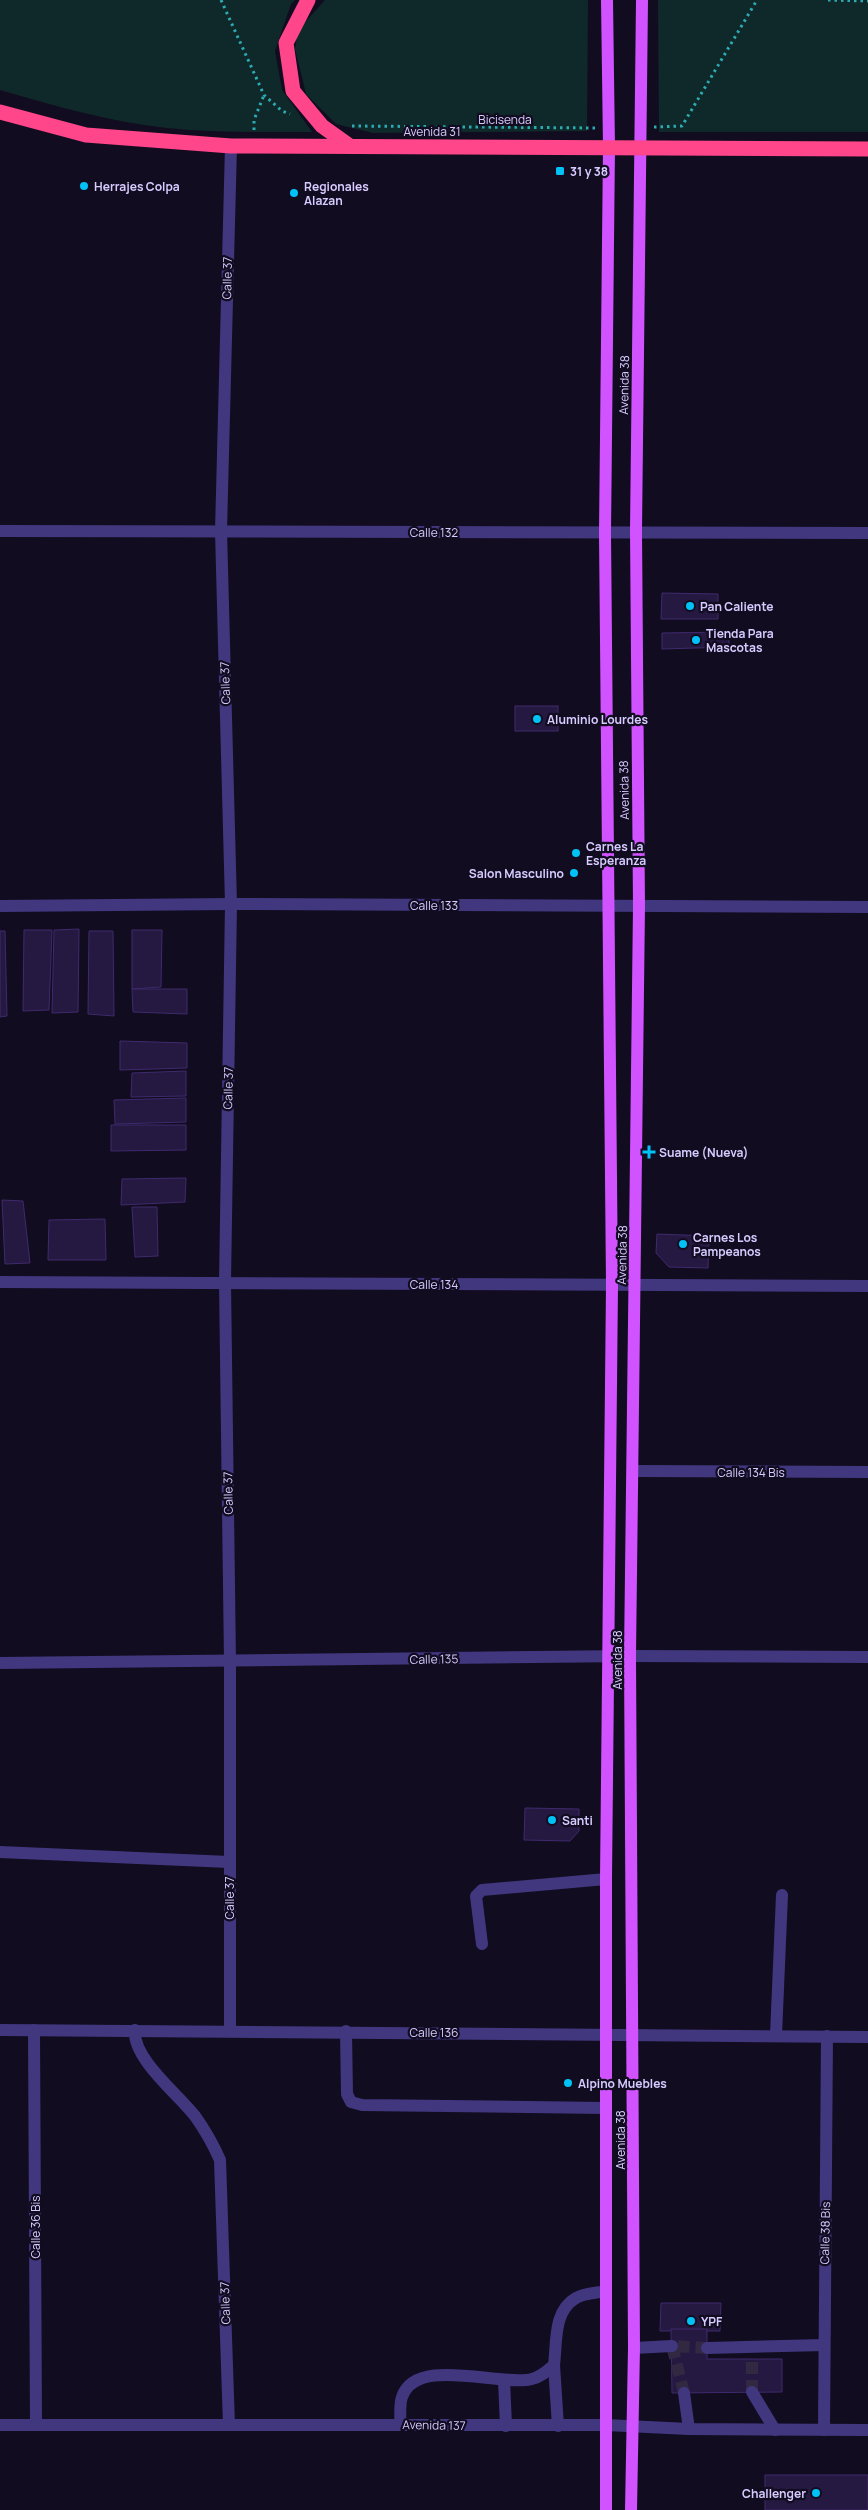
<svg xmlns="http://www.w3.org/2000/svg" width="868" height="2510" font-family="Manrope,sans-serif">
<rect width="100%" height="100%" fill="#120c20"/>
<g fill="#0f282a">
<path d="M0 0H295L291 4 275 51 282 90 312 132C264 132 215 133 167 128 110 122 55 106 0 90Z"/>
<path d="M325 0H588L587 131 373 133 336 124 306 94 295 49 298 30Z"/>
<path d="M658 0H868V132H659Z"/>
</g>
<g fill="#251841" stroke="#3f2a6d">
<path d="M662 593 718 594V619H661Z"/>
<path d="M729 632V647L662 649V633Z"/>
<rect x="515" y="706" width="43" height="25"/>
<path d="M79 929 78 1012 52 1013 54 930Z"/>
<path d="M24 930H52L49 1010 23 1011Z"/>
<path d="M132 930H162L161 987 132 989Z"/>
<path d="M0 931H5L7 1016 0 1017Z"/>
<path d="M89 931H113L114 1016 88 1014Z"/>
<path d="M132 989H187V1014L133 1012Z"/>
<path d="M120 1041 187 1043V1068L120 1070Z"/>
<path d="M186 1071V1096L131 1097 132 1073Z"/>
<path d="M186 1098V1122L115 1124 114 1100Z"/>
<path d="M111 1125H186V1150L111 1151Z"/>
<path d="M186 1178 185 1202 121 1205 122 1179Z"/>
<path d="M2 1200 23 1201 30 1263 5 1264Z"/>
<path d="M132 1207H157L158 1256 135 1257Z"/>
<path d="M105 1219 106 1260H48L49 1220Z"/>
<path d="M657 1234 709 1236 708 1268 669 1267 656 1253Z"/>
<path d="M525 1808 579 1809V1831L570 1841 524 1840Z"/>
<path d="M661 2303H721L720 2331H660Z"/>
<path d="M671 2329H707V2359H782V2392L672 2393Z"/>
<rect x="765" y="2475" width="103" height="35"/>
</g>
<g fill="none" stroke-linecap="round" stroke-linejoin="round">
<g stroke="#302941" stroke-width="12" stroke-dasharray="12 6" stroke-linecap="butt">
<path d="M752 2392V2359"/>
<path d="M684 2393 672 2346 707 2348"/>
</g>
<g stroke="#2cabb2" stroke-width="3" stroke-dasharray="2.5 4" stroke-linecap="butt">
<path d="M221 0 264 95 282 111 290 114"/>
<path d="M828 0 868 1"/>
<path d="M352 126 596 128"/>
<path d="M654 127 682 126 757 0"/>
<path d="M254 130V120L264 95"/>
</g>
<g stroke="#41377f" stroke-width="12">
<path d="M0 531 868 533"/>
<path d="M0 906 231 904 868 907"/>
<path d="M0 1282 868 1286"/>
<path d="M634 1471 868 1472"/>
<path d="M0 1663 630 1656 868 1657"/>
<path d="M0 1852 229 1862"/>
<path d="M482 1944 476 1896 482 1890 606 1879"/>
<path d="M0 2030 868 2037"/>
<path d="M34 2030 36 2425"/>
<path d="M135 2030C132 2058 178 2094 195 2116 205 2130 213 2144 220 2160L229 2425"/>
<path d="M230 2030V1662L225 1282 231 904 221 531 231 146"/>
<path d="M346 2031 347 2094 351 2102 362 2105 606 2108"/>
<path d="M776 2035 782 1895"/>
<path d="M634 2348 672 2346"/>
<path d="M707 2348 824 2345"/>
<path d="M554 2365 558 2426"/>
<path d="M504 2380 506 2426"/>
<path d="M752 2392 775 2430"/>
<path d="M684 2393 689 2429"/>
<path d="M400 2424C401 2416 399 2405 402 2397 416 2355 500 2387 532 2379 541 2377 547 2371 554 2365 557 2342 553 2311 576 2298 584 2293 597 2293 606 2291"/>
<path d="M0 2425H606L689 2429 868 2430"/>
<path d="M824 2430 827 2036"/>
</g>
<g stroke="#d152ff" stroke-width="12">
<path d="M606 2510V1879L612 1285 605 533 609 147 607 0"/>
<path d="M631 2510 634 2348 630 1656 639 906 636 531 642 0"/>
</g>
<g stroke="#ff468a" stroke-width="15">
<path d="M308 0 286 43 293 91 322 126 350 146"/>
<path d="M0 112 86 135 231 146 868 149"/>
</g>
</g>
<g fill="#00c2f6" stroke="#120c20" stroke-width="2">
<rect x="555" y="166" width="10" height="10" rx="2.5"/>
<circle cx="84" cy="186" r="5"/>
<circle cx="294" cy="193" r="5"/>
<circle cx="690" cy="606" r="5"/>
<circle cx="696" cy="640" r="5"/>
<circle cx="537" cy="719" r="5"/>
<circle cx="576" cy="853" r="5"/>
<circle cx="574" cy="873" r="5"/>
<path d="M646.5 1144.5h5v5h5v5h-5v5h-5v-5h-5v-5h5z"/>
<circle cx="683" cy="1244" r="5"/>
<circle cx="552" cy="1820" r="5"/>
<circle cx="568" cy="2083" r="5"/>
<circle cx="691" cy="2321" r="5"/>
<circle cx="816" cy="2493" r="5"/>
</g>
<g text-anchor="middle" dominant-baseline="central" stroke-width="4.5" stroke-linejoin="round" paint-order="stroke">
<g font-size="12" fill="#d7cbff" stroke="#120c20">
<text x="505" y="119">Bicisenda</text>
<text x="432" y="131">Avenida 31</text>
<text transform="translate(227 278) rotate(-89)">Calle 37</text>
<text transform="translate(624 385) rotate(-89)">Avenida 38</text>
<text x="434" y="532">Calle 132</text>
<text transform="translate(225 683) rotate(-92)">Calle 37</text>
<text transform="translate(624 790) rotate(-91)">Avenida 38</text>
<text x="434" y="905">Calle 133</text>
<text transform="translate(228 1088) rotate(-89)">Calle 37</text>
<text transform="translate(622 1255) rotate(-89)">Avenida 38</text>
<text x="434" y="1284">Calle 134</text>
<text x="751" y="1472">Calle 134 Bis</text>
<text transform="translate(228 1493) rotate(-91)">Calle 37</text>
<text transform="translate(434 1659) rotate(-1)">Calle 135</text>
<text transform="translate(617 1660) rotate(-90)">Avenida 38</text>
<text transform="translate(229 1898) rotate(-90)">Calle 37</text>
<text x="434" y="2032">Calle 136</text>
<text transform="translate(620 2140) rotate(-90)">Avenida 38</text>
<text transform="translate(35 2227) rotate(-90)">Calle 36 Bis</text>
<text transform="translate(825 2233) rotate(-89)">Calle 38 Bis</text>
<text transform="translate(225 2303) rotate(-92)">Calle 37</text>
<text transform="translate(434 2425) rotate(1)">Avenida 137</text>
</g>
<g font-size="12" font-weight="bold" fill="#d7cbff" stroke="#120c20" text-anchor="start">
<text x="570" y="171">31 y 38</text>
<text x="94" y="186">Herrajes Colpa</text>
<text x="304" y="186">Regionales<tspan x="304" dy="14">Alazan</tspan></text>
<text x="700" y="606">Pan Caliente</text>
<text x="706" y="633">Tienda Para<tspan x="706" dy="14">Mascotas</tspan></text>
<text x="547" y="719">Aluminio Lourdes</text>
<text x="586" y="846">Carnes La<tspan x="586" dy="14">Esperanza</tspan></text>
<text x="564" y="873" text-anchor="end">Salon Masculino</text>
<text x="659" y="1152">Suame (Nueva)</text>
<text x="693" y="1237">Carnes Los<tspan x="693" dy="14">Pampeanos</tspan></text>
<text x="562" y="1820">Santi</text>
<text x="578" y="2083">Alpino Muebles</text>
<text x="701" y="2321">YPF</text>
<text x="806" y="2493" text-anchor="end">Challenger</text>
</g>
</g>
</svg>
